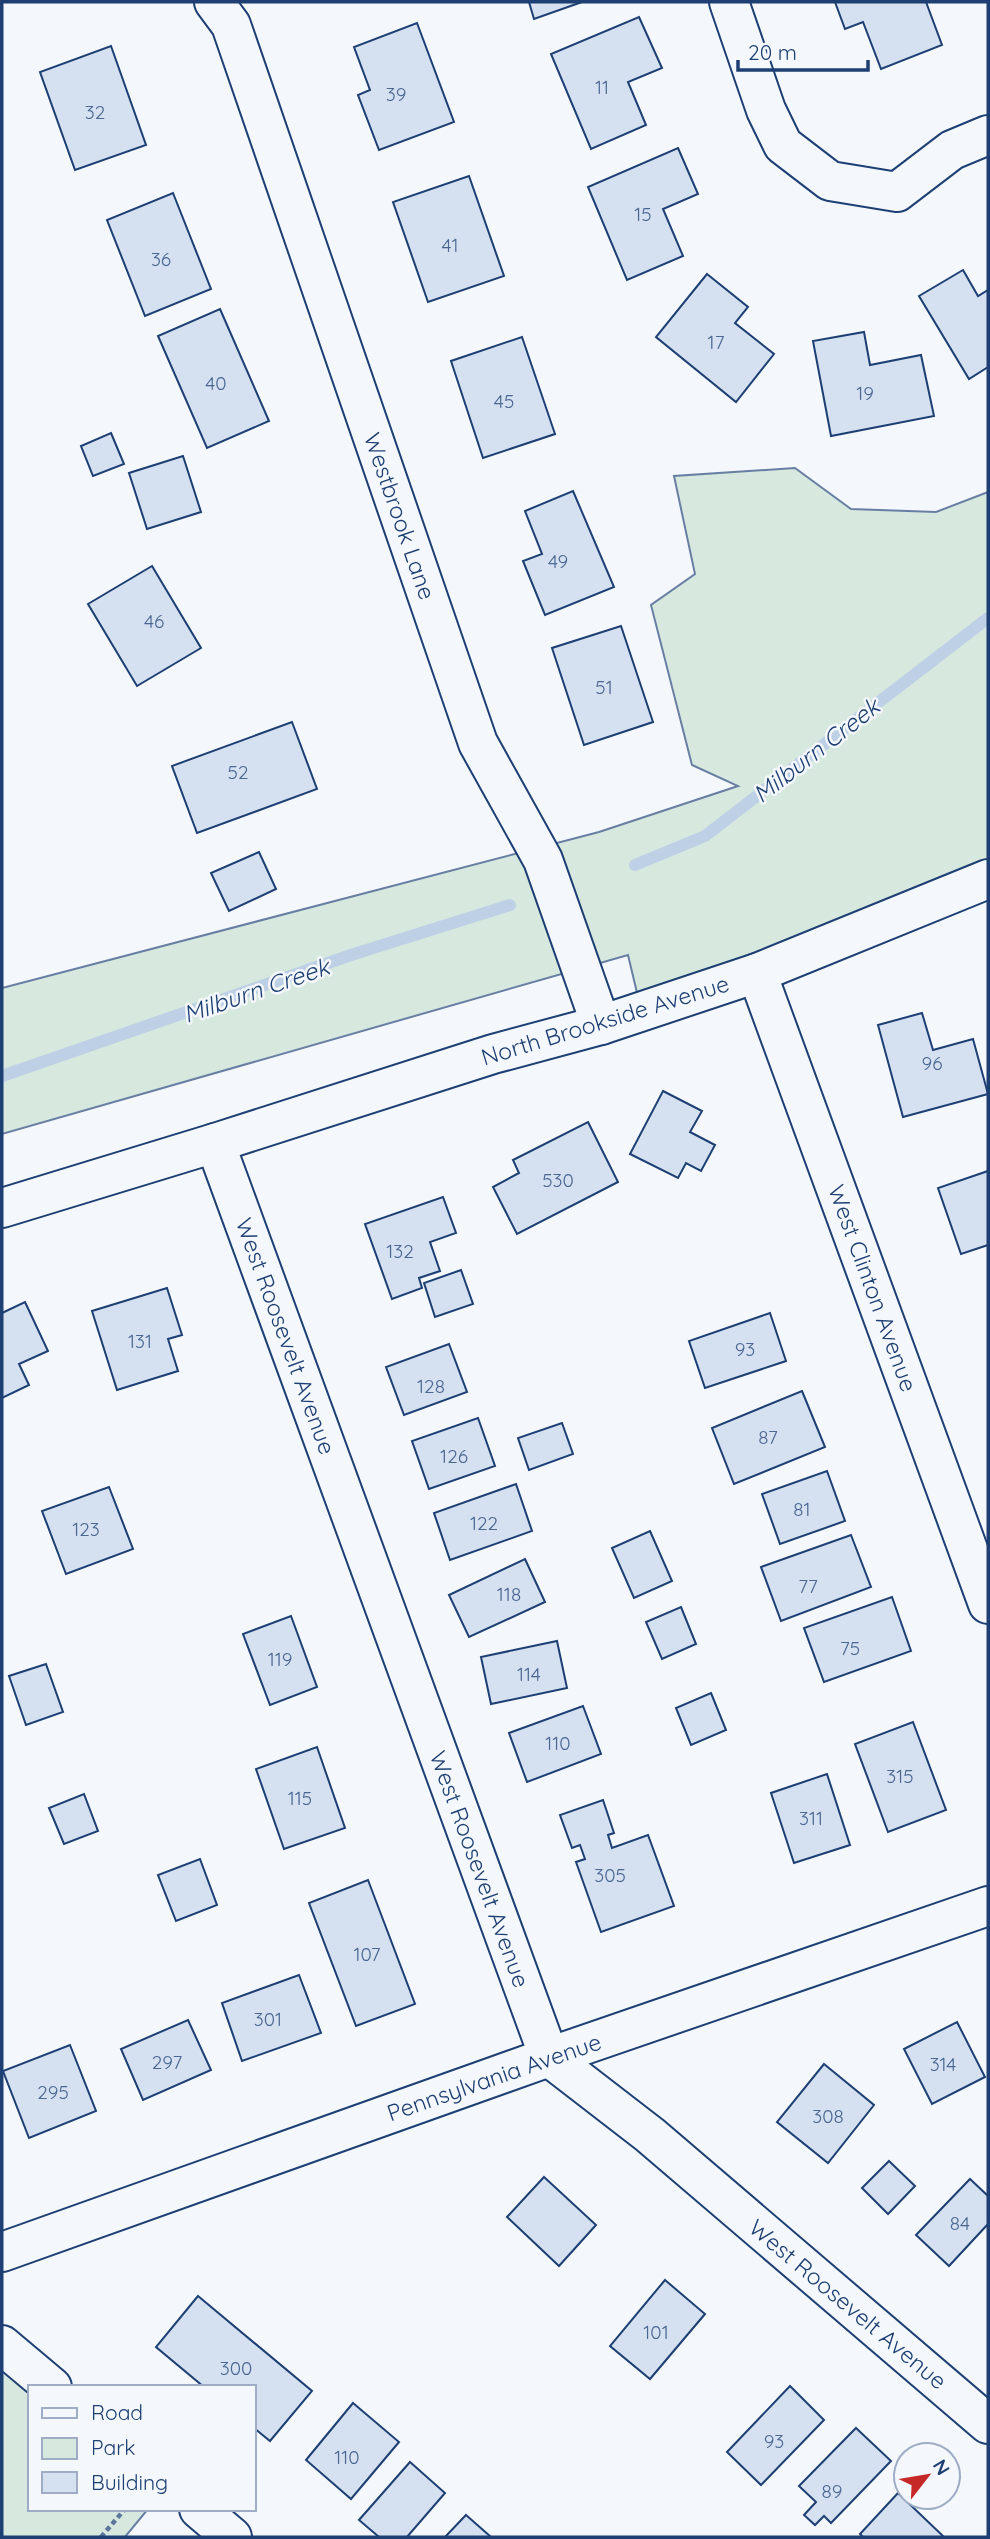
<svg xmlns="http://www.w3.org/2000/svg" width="990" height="2539" font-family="Quicksand,sans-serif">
<rect width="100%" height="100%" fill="#f4f7fb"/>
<g fill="#d7e8df" stroke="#687fa3" stroke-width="2">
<path d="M795 468 851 509 936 512 988 492V864L755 958 638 997 628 955 2 1134V988L599 832 738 786 692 765 651 605 695 574 674 476Z"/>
<path d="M2 2366 30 2391V2509H148L125 2537H2Z"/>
</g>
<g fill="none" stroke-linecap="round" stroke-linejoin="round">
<g stroke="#bed0e5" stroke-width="12">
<path d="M635 865 705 836 988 618"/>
<path d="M2 1076 351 955 510 905"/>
</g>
</g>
<g fill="#d5e0f0" stroke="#1d3f73" stroke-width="2">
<path d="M529 2H582L534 19Z"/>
<path d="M835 2H926L942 45 881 69 863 22 845 29Z"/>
<path d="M639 17 662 68 628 82 646 125 591 149 551 54Z"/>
<path d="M417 23 454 122 379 150 358 95 370 90 354 47Z"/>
<path d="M111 46 146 145 75 170 40 72Z"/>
<path d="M678 148 698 194 663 209 683 256 627 280 588 187Z"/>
<path d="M469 176 504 276 428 302 393 202Z"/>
<path d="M173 193 211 289 145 316 107 220Z"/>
<path d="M963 270 978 296 988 290V367L969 379 919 296Z"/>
<path d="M707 274 748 307 735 323 774 354 736 402 656 337Z"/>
<path d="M220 309 269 421 207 448 158 336Z"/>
<path d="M864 332 870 365 921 355 934 416 831 436 813 341Z"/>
<path d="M522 337 555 434 483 458 451 361Z"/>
<path d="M111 433 124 464 93 476 81 446Z"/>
<path d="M183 456 201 512 147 529 129 473Z"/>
<path d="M573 491 614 587 545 615 523 561 542 554 525 511Z"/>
<path d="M152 566 201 648 137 686 88 604Z"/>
<path d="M621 626 653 722 584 745 552 648Z"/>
<path d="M292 722 317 789 197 833 172 766Z"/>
<path d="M259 852 276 889 229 911 211 873Z"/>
<path d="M922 1013 933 1050 973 1039 988 1094 903 1117 878 1025Z"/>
<path d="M663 1091 702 1111 690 1132 715 1145 701 1171 686 1163 678 1178 630 1154Z"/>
<path d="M588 1122 618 1182 517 1234 493 1187 519 1173 513 1160Z"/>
<path d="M988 1171V1245L961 1254 938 1188Z"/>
<path d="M443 1197 456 1233 430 1242 440 1271 419 1278 422 1288 392 1299 365 1224Z"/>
<path d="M461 1270 473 1304 435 1317 424 1283Z"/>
<path d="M167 1288 182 1335 168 1339 178 1371 117 1390 92 1311Z"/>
<path d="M25 1302 48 1351 19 1364 29 1385 2 1398V1313Z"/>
<path d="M770 1313 786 1361 705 1388 689 1341Z"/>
<path d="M449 1344 467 1392 404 1415 386 1367Z"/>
<path d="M802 1391 825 1447 734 1484 712 1428Z"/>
<path d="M478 1418 495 1466 429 1489 412 1441Z"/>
<path d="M562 1423 573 1454 529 1470 518 1438Z"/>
<path d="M827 1471 845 1521 780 1544 762 1494Z"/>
<path d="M516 1484 532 1531 450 1560 434 1513Z"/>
<path d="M109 1487 133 1549 66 1574 42 1511Z"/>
<path d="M650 1531 672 1581 634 1598 612 1548Z"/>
<path d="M851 1535 871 1587 781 1621 761 1567Z"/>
<path d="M525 1559 545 1602 469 1637 449 1595Z"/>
<path d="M892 1597 911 1651 824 1682 804 1628Z"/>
<path d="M681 1607 696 1644 662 1659 646 1622Z"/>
<path d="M291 1616 317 1687 270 1705 243 1634Z"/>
<path d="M557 1641 567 1688 491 1704 481 1657Z"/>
<path d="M46 1664 63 1712 26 1725 9 1676Z"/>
<path d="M711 1693 726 1730 691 1745 676 1708Z"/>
<path d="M583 1706 601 1754 527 1782 509 1733Z"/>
<path d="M913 1722 946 1810 888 1832 855 1744Z"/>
<path d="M317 1747 345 1828 284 1849 256 1769Z"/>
<path d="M827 1774 850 1845 794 1863 771 1793Z"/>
<path d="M84 1794 98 1831 64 1844 49 1808Z"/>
<path d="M603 1800 614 1833 608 1835 612 1848 648 1835 674 1906 601 1932 576 1862 585 1859 580 1845 572 1848 560 1815Z"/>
<path d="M200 1859 217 1905 176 1921 158 1875Z"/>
<path d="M368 1880 415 2004 356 2026 309 1903Z"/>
<path d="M299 1975 321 2033 242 2061 222 2003Z"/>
<path d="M188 2020 211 2070 143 2100 121 2049Z"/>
<path d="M957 2022 985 2077 932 2104 904 2049Z"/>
<path d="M70 2045 96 2111 29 2138 3 2071Z"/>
<path d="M824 2064 874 2105 828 2163 777 2122Z"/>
<path d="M889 2161 915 2186 888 2214 862 2188Z"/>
<path d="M544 2177 596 2225 559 2266 507 2217Z"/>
<path d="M970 2179 988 2196V2224L949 2266 916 2235Z"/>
<path d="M665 2280 705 2314 650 2379 610 2346Z"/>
<path d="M198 2296 312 2391 270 2441 254 2428V2387H204L156 2347Z"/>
<path d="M790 2386 824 2420 761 2485 727 2452Z"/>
<path d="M353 2403 399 2442 351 2499 306 2460Z"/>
<path d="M856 2428 891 2461 831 2523 824 2516 815 2525 804 2515 816 2502 799 2486Z"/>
<path d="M410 2462 445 2493 407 2537H379L359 2520Z"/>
<path d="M898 2493 944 2537H863L860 2534Z"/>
<path d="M466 2515 491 2537H445Z"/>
</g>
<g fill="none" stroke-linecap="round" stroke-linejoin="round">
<defs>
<g id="street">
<path d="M214 2 231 25 478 743 543 860 601 1025"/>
<path d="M729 2 766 110 783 145 830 181 897 192 952 150 988 135"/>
<path d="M757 973 988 1604"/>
<path d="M215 1143 549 2057 650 2135 988 2424"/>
<path d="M2 2345 52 2387"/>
<path d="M199 2509 232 2537"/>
</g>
<g id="secondary">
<path d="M2 1208 215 1143 493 1054 601 1025 757 973 988 879"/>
<path d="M2 2252 549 2057 988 1906"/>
</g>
</defs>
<use href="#street" stroke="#1d3f73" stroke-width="42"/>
<use href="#secondary" stroke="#1d3f73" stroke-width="42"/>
<path stroke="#5e769c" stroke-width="4.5" stroke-dasharray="5 3.5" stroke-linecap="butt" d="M101 2537 125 2509"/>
<use href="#street" stroke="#f4f7fb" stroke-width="38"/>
<use href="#secondary" stroke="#f4f7fb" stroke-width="38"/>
</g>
<g text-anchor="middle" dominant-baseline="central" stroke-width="5" stroke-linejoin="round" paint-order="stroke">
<g font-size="19" fill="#4b6792">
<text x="602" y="87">11</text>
<text x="396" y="94">39</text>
<text x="95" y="112">32</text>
<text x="643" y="214">15</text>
<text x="450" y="245">41</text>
<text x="161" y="259">36</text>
<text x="716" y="342">17</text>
<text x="216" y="383">40</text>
<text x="865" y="393">19</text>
<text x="504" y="401">45</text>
<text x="558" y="561">49</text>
<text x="154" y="621">46</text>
<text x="604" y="687">51</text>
<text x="238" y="772">52</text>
<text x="932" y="1063">96</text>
<text x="558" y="1180">530</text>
<text x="400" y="1251">132</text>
<text x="140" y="1341">131</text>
<text x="745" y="1349">93</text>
<text x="431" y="1386">128</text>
<text x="768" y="1437">87</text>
<text x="454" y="1456">126</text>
<text x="802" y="1509">81</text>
<text x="484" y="1523">122</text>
<text x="86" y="1529">123</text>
<text x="808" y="1586">77</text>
<text x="509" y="1594">118</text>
<text x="850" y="1648">75</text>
<text x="280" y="1659">119</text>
<text x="529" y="1674">114</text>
<text x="558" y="1743">110</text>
<text x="900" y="1776">315</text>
<text x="300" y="1798">115</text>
<text x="811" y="1818">311</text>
<text x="610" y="1875">305</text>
<text x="367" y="1954">107</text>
<text x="268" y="2019">301</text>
<text x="167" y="2062">297</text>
<text x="943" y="2064">314</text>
<text x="53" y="2092">295</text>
<text x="828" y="2116">308</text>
<text x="960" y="2223">84</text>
<text x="656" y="2332">101</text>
<text x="236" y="2368">300</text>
<text x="774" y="2441">93</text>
<text x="347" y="2457">110</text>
<text x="832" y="2491">89</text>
</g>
<g font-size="23" fill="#1d3f73" stroke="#f4f7fb">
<text transform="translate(400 516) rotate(71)">Westbrook Lane</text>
<text transform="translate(605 1020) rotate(-17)">North Brookside Avenue</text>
<text transform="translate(873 1288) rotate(70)">West Clinton Avenue</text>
<text transform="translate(286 1336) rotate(70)">West Roosevelt Avenue</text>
<text transform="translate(480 1869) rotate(70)">West Roosevelt Avenue</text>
<text transform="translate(494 2077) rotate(-19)">Pennsylvania Avenue</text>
<text transform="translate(848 2304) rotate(40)">West Roosevelt Avenue</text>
</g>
<g font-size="24" font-style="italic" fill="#1d3f73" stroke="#f4f7fb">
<text transform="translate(816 750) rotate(-38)">Milburn Creek</text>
<text transform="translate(256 990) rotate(-19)">Milburn Creek</text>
</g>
</g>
<rect width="990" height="2539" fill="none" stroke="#1d3f73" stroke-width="7"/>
<rect x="28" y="2385" width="228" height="126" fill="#f4f7fb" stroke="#9eadc5" stroke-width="2"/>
<rect x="42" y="2408" width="35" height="10" fill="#f4f7fb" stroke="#9eadc5" stroke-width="2"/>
<text x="91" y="2420" font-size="21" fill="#1d3f73">Road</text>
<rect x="42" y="2438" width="35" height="21" fill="#d7e8df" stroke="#9eadc5" stroke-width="2"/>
<text x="91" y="2455" font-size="21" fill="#1d3f73">Park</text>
<rect x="42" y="2472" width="35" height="21" fill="#d5e0f0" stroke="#9eadc5" stroke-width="2"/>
<text x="91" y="2490" font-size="21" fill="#1d3f73">Building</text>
<g transform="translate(927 2476) rotate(59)"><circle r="33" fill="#f4f7fb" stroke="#9eadc5" stroke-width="2"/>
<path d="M0-5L12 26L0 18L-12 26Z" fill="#c62828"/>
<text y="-10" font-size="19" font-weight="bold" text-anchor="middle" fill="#1d3f73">N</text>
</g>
<path d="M738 60v10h130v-10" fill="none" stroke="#1d3f73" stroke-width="3.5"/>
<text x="748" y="60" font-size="21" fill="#1d3f73" stroke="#f4f7fb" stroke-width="5" paint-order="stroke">20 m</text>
</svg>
